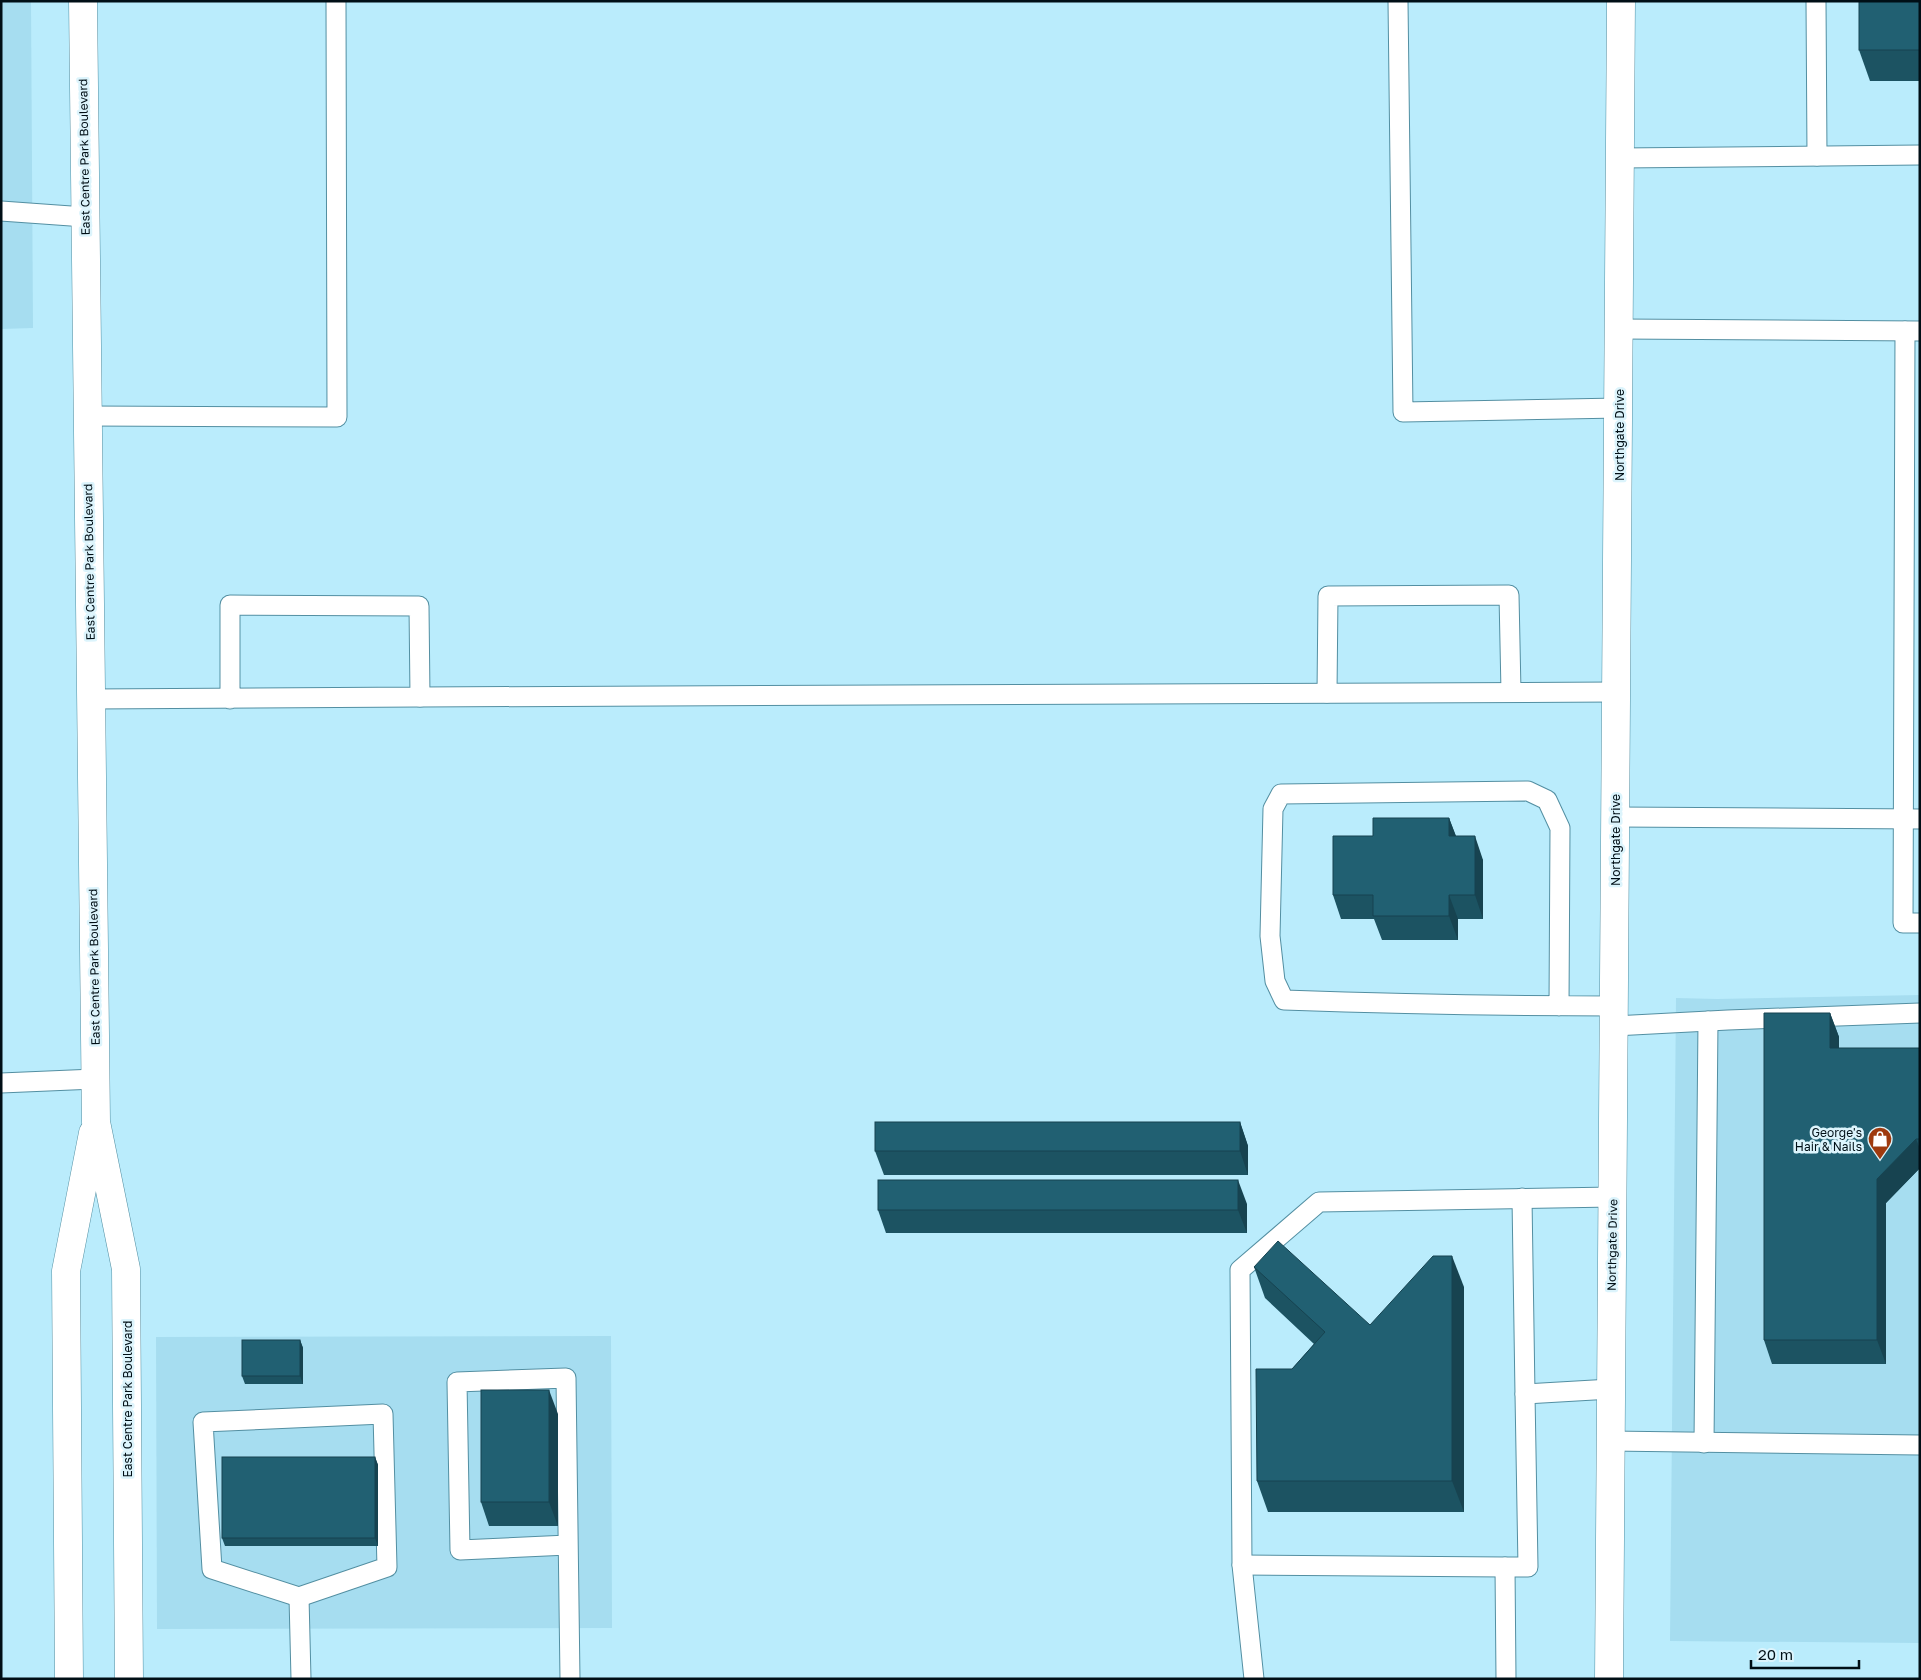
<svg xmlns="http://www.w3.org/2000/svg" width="1921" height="1680" font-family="'Golos Text',sans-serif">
<rect width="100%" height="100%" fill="#baecfc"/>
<g fill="#a6ddf0">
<path d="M1 1H31L33 328 1 329Z"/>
<path d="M1920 995V1643L1670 1641 1676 998 1717 999Z"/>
<path d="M611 1336 612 1628 157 1629 156 1337Z"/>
</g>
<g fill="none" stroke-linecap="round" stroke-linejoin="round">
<defs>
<g id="service">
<path d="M1398 1 1403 412 1619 408"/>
<path d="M1816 1 1817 156"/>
<path d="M1620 158 1920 155"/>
<path d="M1 211 85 217"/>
<path d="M1619 329 1920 331"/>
<path d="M1905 331 1903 923H1920"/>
<path d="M87 416 337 417 336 1"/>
<path d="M1327 693 1328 596 1509 595 1511 692"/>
<path d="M420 697 1616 692"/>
<path d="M91 699 420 697 419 606 230 605V699"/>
<path d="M1616 817 1920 819"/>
<path d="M1559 1006 1560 828 1547 800 1528 791 1281 794 1273 809 1270 936 1275 981 1284 1000C1395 1004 1504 1006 1614 1006"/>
<path d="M1614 1026 1728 1020 1920 1013"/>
<path d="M1 1083 95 1079"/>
<path d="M1522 1198 1525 1394"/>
<path d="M383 1414 387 1567 299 1597 212 1569 203 1422Z"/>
<path d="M1610 1441 1920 1445"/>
<path d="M1704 1443 1708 1021"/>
<path d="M568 1545 460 1550 457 1382 566 1378 570 1679"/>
<path d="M1242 1565 1505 1567"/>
<path d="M299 1597 301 1679"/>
<path d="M1254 1679 1242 1565 1240 1270 1319 1202 1613 1197"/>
<path d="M1506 1679 1505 1567H1528L1525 1394 1611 1389"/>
</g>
<g id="tertiary">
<path d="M83 1 96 1122 126 1269 129 1679"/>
<path d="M69 1679 66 1271 93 1133"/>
<path d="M1609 1679 1621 1"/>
</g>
</defs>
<use href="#service" stroke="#538fa2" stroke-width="21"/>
<use href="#tertiary" stroke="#538fa2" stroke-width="29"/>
<use href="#service" stroke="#fff" stroke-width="19"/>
<use href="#tertiary" stroke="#fff" stroke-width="28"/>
</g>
<g fill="#1c5362">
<path d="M1920 1V81H1870L1859 50Z"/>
<path d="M1449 818 1456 836 1483 860V919H1458V940H1382L1374 919H1341L1333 895Z"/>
<path d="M1830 1013 1839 1037V1048H1920V1168L1886 1203V1364H1772L1764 1340Z"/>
<path d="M1240 1122 1248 1146V1175H884L875 1151Z"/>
<path d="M1247 1204V1233H886L878 1210Z"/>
<path d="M1254 1267 1370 1325 1464 1287V1512H1268L1257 1481 1292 1369 1314 1344 1265 1298Z"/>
<path d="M300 1340 303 1348V1384H245L242 1376Z"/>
<path d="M558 1414V1526H489L481 1502Z"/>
<path d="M375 1457 378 1465V1546H225L222 1538Z"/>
</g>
<g fill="#174350">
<path d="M1449 818 1458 842 1449 836Z"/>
<path d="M1475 836 1483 860V919L1475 895Z"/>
<path d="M1449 895 1458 919V940L1449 916Z"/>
<path d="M1830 1013 1839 1037V1072L1830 1048Z"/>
<path d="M1240 1122 1248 1146V1175L1240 1151Z"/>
<path d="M1916 1139 1920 1149V1168L1886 1203V1364L1877 1340V1179Z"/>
<path d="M1238 1180 1247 1204V1233L1238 1210Z"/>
<path d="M1452 1256 1464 1287V1512L1452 1481Z"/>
<path d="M300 1340 303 1348V1384L300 1376Z"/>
<path d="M549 1390 558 1414V1526L549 1502Z"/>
<path d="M375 1457 378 1465V1546L375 1538Z"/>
</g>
<g fill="#216072" stroke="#174350">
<rect x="1859" y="1" width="61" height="49"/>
<path d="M1373 818H1449V836H1475V895H1449V916H1373V895H1333V836H1373Z"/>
<path d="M1764 1013H1830V1048H1920V1139H1916L1877 1179V1340H1764Z"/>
<rect x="875" y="1122" width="365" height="29"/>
<rect x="878" y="1180" width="360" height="30"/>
<path d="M1278 1241 1370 1325 1433 1256H1452V1481H1257L1256 1369H1292L1325 1332 1254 1267Z"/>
<rect x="242" y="1340" width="58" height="36"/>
<rect x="481" y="1390" width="68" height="112"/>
<rect x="222" y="1457" width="153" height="81"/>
</g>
<defs>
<symbol id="shop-pin" viewBox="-11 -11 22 30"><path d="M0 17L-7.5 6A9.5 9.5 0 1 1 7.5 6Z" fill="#9f3a0e" stroke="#dcf4fc"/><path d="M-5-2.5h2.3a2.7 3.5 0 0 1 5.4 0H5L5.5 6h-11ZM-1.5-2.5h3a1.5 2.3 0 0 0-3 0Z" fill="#fff"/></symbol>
</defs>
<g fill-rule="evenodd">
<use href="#shop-pin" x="1866" y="1125" width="28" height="38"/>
</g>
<g text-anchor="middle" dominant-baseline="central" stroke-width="5" stroke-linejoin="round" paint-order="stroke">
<g font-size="12" fill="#000f16" stroke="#dcf4fc">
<text transform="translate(84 157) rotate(-91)">East Centre Park Boulevard</text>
<text transform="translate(1619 435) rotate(-90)">Northgate Drive</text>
<text transform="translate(89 562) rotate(-91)">East Centre Park Boulevard</text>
<text transform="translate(1615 840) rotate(-90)">Northgate Drive</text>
<text transform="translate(94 967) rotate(-91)">East Centre Park Boulevard</text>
<text transform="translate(1612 1245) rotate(-89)">Northgate Drive</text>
<text transform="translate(127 1399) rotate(-90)">East Centre Park Boulevard</text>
</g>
<g font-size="12" fill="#000f16" stroke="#dcf4fc" text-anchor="end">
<text x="1862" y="1132">George's<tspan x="1862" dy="14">Hair &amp; Nails</tspan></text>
</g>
</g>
<rect width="1921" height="1680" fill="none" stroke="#000f16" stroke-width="5"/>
<path d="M1751 1660v8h108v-8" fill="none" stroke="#000f16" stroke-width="2.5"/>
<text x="1758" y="1660" font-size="15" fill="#000f16" stroke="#dcf4fc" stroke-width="4" paint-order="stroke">20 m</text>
</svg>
